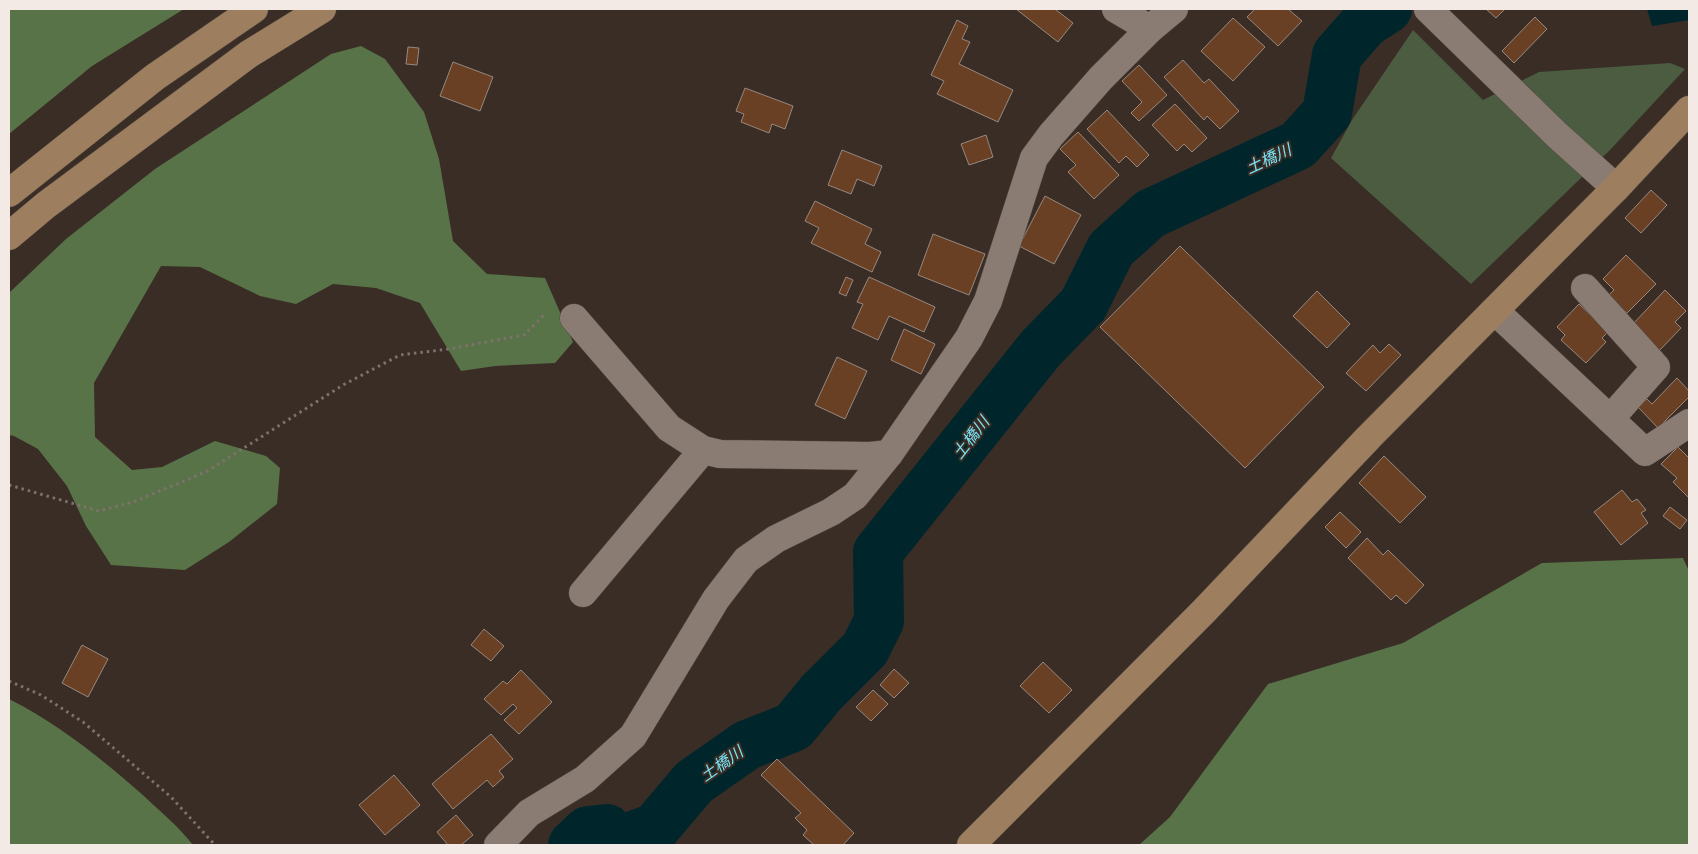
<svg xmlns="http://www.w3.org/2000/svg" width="1698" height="854" font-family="'Playfair Display','Noto Sans JP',serif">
<rect width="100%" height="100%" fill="#392d26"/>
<path fill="#4c5c41" d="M1413 30 1483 100 1539 72 1670 63 1685 69 1610 150 1471 284 1331 158 1352 120Z"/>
<g fill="#597348">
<path d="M9 9H184L92 66 9 134Z"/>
<path d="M361 46 385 59 424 112 439 159 453 241 487 274 545 278 573 342 555 363 495 366 461 371 420 303 376 288 333 284 296 304 260 296 200 267 161 266 94 383 95 437 132 470 162 467 215 441 266 456 280 468 277 504 229 542 185 570 111 565 86 526 67 486 38 449 14 436 9 435V293L66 239 155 169 331 54Z"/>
<path d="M1683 558 1689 571V845H1139L1170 817 1268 684 1403 643 1542 563Z"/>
<path d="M9 699C59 724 103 760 145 797 162 813 179 827 193 845H9Z"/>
</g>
<path fill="#00262b" d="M1647 9H1689V20L1652 26Z"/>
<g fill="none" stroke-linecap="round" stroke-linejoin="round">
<path stroke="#00262b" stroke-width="50" d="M573 845 588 831 607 829 620 841 655 828 694 782 747 745 793 727 821 693 865 649 879 621 878 552 1041 348 1083 305 1111 249 1150 214 1298 145 1327 113 1337 55 1365 23 1387 9"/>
</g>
<g fill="#6a4024" stroke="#97887f">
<path d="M1016 9H1055L1073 23 1058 42Z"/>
<path d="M1255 9H1288L1302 21 1278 46 1247 17Z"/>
<path d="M1486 9H1505L1496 18Z"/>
<path d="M1535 17 1547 29 1514 63 1502 51Z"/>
<path d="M1233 18 1265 47 1233 81 1201 51Z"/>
<path d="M957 20 968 26 962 39 970 42 959 64 1013 90 998 122 937 94 944 81 931 75Z"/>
<path d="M408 47 419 48 417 65 406 64Z"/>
<path d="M1183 60 1204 83 1209 79 1239 111 1220 129 1207 116 1204 120 1164 77Z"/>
<path d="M453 62 493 77 480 111 440 96Z"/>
<path d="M1139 65 1167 95 1139 121 1131 113 1142 102 1122 81Z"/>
<path d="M745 88 793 106 785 129 772 124 769 133 741 122 744 114 736 111Z"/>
<path d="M1175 104 1207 138 1192 152 1184 144 1177 151 1152 125Z"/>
<path d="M1107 110 1149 155 1137 167 1126 156 1119 163 1087 129Z"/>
<path d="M1078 132 1119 175 1094 199 1068 172 1076 165 1060 149Z"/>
<path d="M986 135 993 157 969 165 961 144Z"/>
<path d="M842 150 882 166 874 186 857 179 851 194 828 185Z"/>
<path d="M1651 190 1667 205 1641 233 1625 218Z"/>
<path d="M1045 196 1081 215 1054 264 1019 246Z"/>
<path d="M815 201 872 229 865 244 881 252 872 272 811 243 819 228 805 221Z"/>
<path d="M933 234 985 254 969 295 918 275Z"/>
<path d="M1180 246 1324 387 1245 468 1100 327Z"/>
<path d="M1626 255 1656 284 1627 313 1609 295 1614 290 1603 279Z"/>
<path d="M846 277 853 280 846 296 839 293Z"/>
<path d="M869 277 935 307 924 332 889 316 878 340 852 328 863 304 857 302Z"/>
<path d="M1665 290 1686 311 1675 322 1681 328 1659 351 1632 325Z"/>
<path d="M1317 291 1350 324 1327 348 1293 316Z"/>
<path d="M1579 304 1608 332 1602 338 1606 342 1586 363 1561 340 1565 335 1557 327Z"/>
<path d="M904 329 935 344 921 374 891 360Z"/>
<path d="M1389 344 1401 355 1366 391 1346 373 1373 345 1380 353Z"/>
<path d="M837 357 867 371 845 419 815 405Z"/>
<path d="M1677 378 1689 391V397L1658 428 1638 407 1647 399 1652 404Z"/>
<path d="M1678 447 1689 458V498L1673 482 1677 478 1661 464Z"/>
<path d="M1384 456 1426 497 1400 523 1359 483Z"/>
<path d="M1622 490 1632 502 1637 499 1646 510 1641 513 1648 523 1621 545 1594 512Z"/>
<path d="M1670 507 1687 520 1680 529 1663 516Z"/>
<path d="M1340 512 1361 532 1346 548 1325 527Z"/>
<path d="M1367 538 1383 555 1388 550 1424 585 1406 604 1396 595 1391 600 1348 558Z"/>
<path d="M484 629 504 646 491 661 471 645Z"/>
<path d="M82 645 108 659 88 697 62 683Z"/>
<path d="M1043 662 1072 690 1049 713 1020 686Z"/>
<path d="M894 669 909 683 894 698 880 685Z"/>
<path d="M521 670 552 702 519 734 504 720 517 708 513 704 501 715 484 699 503 681 507 684Z"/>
<path d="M873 690 888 704 871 721 856 707Z"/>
<path d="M491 734 513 759 499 771 504 777 493 787 487 780 453 809 432 784Z"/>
<path d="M777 759 854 833 843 845H814L803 835 807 830 795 818 801 813 761 775Z"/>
<path d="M394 775 420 805 385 835 359 805Z"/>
<path d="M456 815 473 835 461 845H448L437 832Z"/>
</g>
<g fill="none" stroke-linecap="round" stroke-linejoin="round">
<defs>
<g id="street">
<path d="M1116 9 1150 29"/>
<path d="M1428 9 1557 135 1616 188"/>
<path d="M1585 288 1656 367 1610 419"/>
<path d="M1495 311 1645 452 1689 423"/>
<path d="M574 318 669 428 703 450 720 454 870 456 889 454"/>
<path d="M583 593 703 450"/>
<path d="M498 845 529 813 585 779 633 736 716 599 746 560 776 539 831 512 855 496 889 454 969 338 988 301 1034 158 1051 135 1101 78 1150 29 1174 9"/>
</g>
<g id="secondary">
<path d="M9 193 155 77 254 9"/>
<path d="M9 236 46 205 249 54 322 9"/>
<path d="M971 845 1204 611 1369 437 1616 188 1689 110"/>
</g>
</defs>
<use href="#street" stroke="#534943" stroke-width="29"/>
<use href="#secondary" stroke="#534943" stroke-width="29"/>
<g stroke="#7d726c" stroke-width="3" stroke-dasharray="2.5 4" stroke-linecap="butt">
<path d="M9 485 99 511 133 502 206 472 343 385 400 355 449 349 524 335 546 313"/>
<path d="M9 681 41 695 83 722 171 797 215 845"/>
</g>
<use href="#street" stroke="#8a7c73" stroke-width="28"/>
<use href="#secondary" stroke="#9d7f5f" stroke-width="28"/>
</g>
<g text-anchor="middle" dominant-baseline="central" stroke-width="4" stroke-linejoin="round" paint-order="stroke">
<g font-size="16" font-style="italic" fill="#79e3f5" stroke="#392d26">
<text transform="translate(1268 158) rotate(-25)">土橋川</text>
<text transform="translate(970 437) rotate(-52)">土橋川</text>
<text transform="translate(721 763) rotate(-35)">土橋川</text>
</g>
</g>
<rect width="1698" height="854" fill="none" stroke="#f3eae6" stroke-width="20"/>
</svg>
